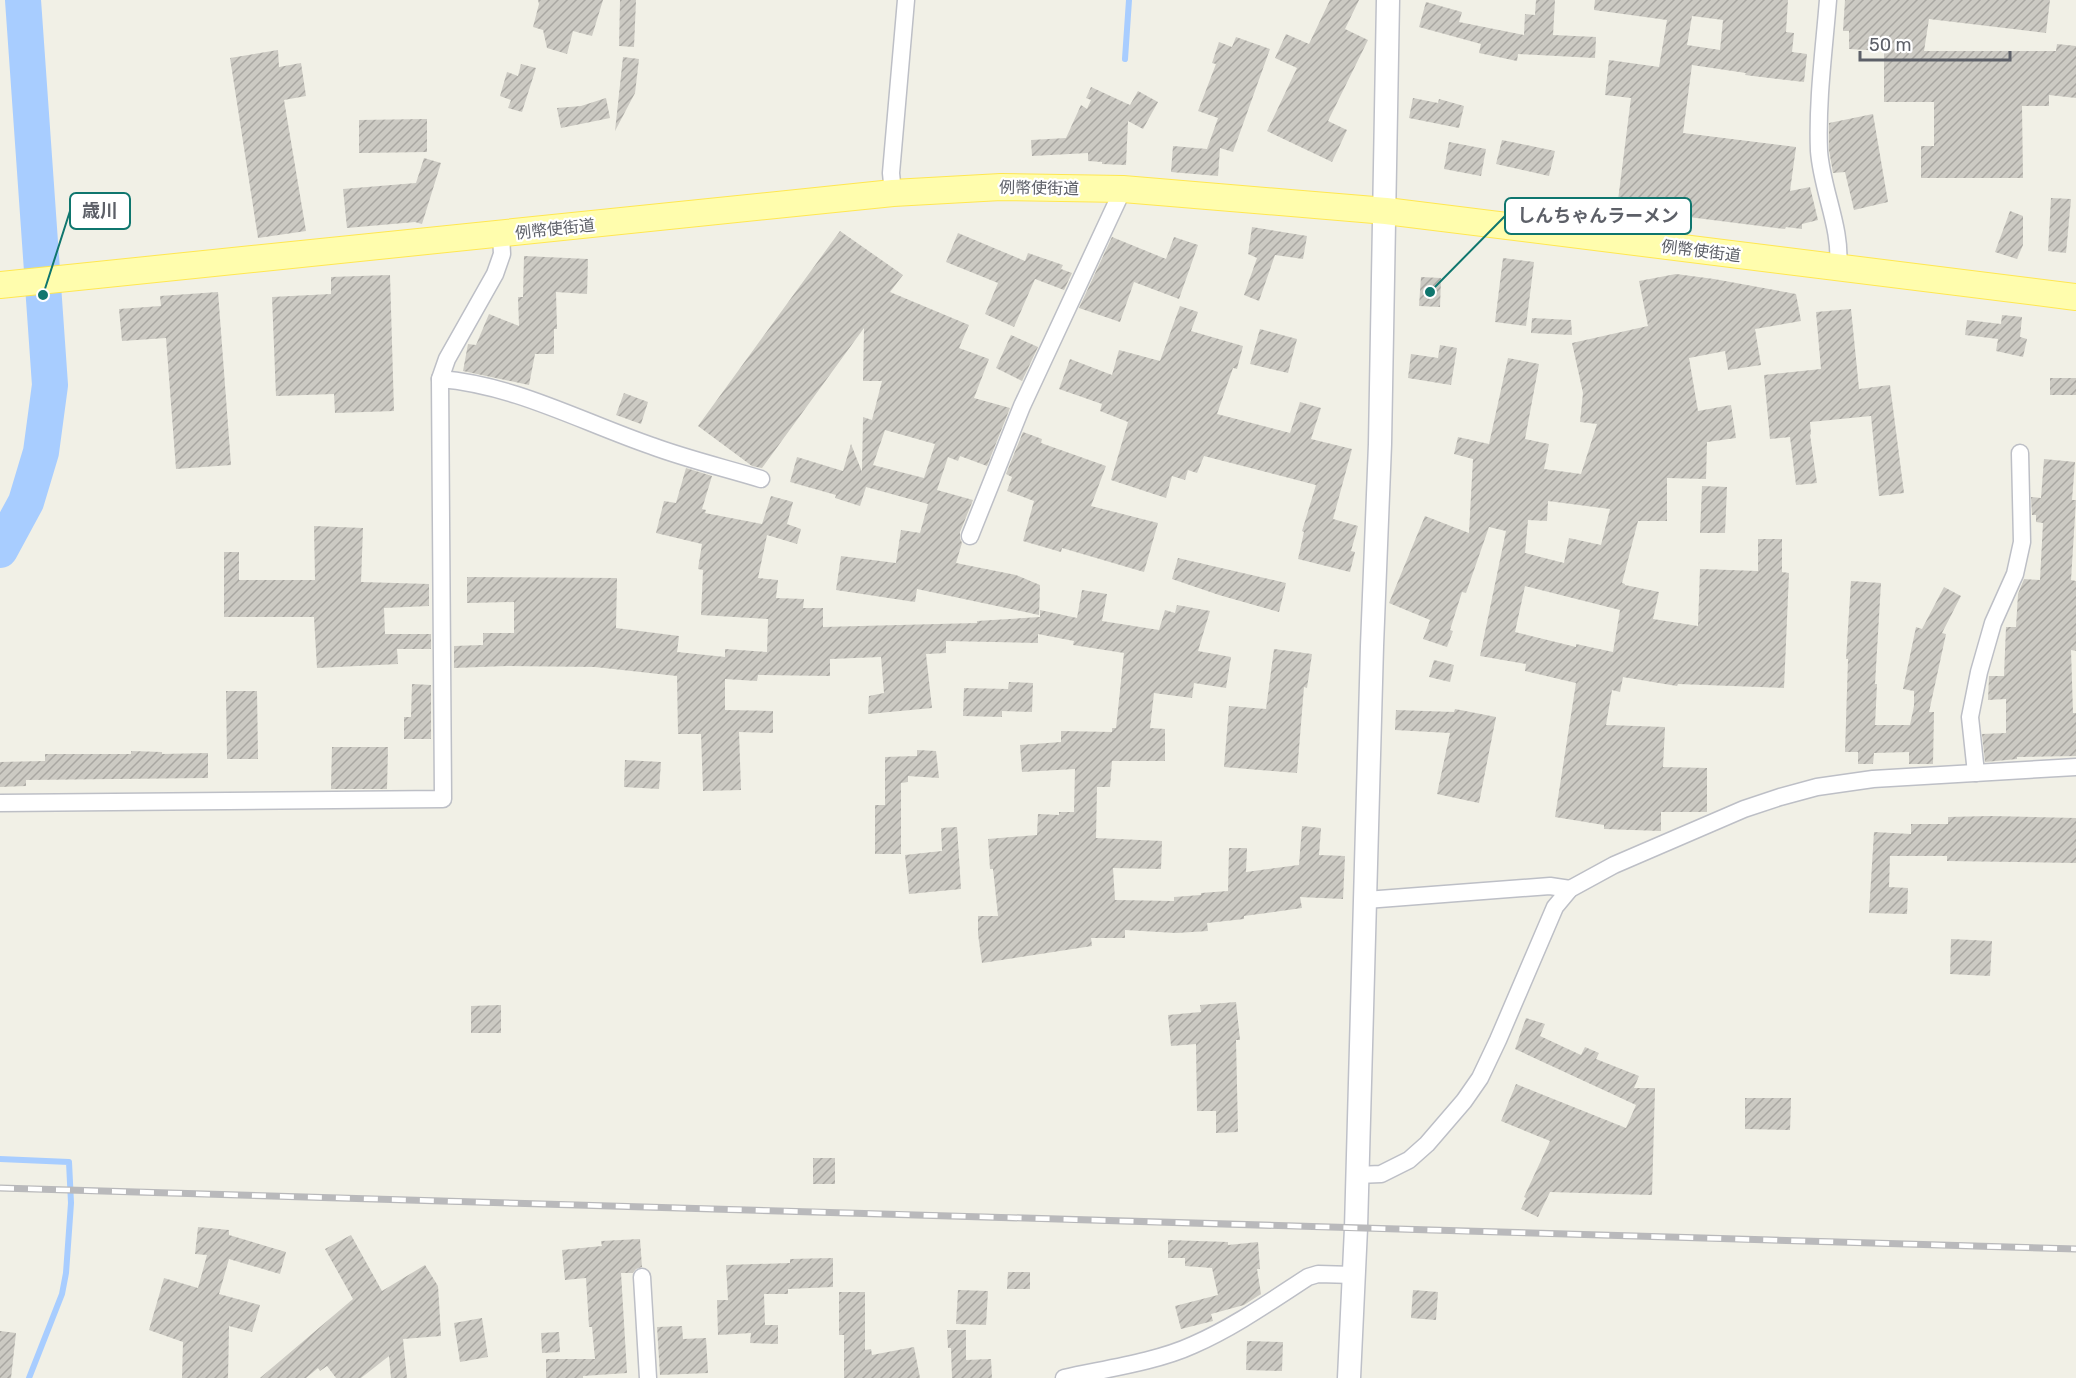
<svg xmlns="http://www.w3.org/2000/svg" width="2076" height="1378" font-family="Rubik,'Noto Sans JP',sans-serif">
<defs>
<pattern id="building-hatch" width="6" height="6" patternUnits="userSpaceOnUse" patternTransform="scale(1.5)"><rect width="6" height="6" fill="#cccac3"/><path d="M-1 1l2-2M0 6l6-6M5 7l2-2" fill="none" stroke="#a9a7a2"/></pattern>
</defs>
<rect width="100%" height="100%" fill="#f1f0e6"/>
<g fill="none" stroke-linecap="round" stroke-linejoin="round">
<g stroke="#a8cdff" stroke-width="6">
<path d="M1125 59 1129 0"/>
<path d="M0 1159 69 1162 71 1203 66 1273 62 1294 29 1378"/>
</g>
<path stroke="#a8cdff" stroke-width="36" d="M0 550 26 502 41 452 50 385 23 0"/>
</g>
<g fill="url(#building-hatch)" fill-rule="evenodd">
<path d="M538 0H603L592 36 573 31 567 54 547 48 543 30 533 27 539 4Z"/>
<path d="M620 0H636L634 47 619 46Z"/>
<path d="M1330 0H1359L1345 29 1368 40 1328 121 1347 130 1332 162 1267 131 1297 68 1275 58 1286 34 1309 44Z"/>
<path d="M1536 0H1555L1553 35 1596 37 1595 58 1518 54 1517 61 1479 53 1481 44 1419 27 1426 2 1462 12 1459 22 1524 35 1525 14 1535 15Z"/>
<path d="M1595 0H1788L1786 32 1794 33 1792 52 1807 54 1804 82 1745 75 1746 73 1692 65 1683 133 1796 147 1790 191 1810 187 1818 220 1802 224V229L1786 227 1785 229 1617 208 1631 98 1605 95 1609 60 1659 67 1667 20 1594 10ZM1692 16 1723 20 1720 50 1687 45Z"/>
<path d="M1845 0H2050L2046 33 1929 19 1924 51H2056L2057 44 2076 46V98L2049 95V106H2022L2023 178H1921V146H1934V102H1884V51L1849 49V31H1843Z"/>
<path d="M1236 37 1270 49 1233 152 1220 148 1218 176 1171 172 1173 146 1207 149 1218 118 1198 111 1216 64 1212 63 1219 42 1232 47Z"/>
<path d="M278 50 279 67 301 63 306 96 284 100 306 231 258 238 230 58Z"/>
<path d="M623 57 639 59 635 93 615 131Z"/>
<path d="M521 64 536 68 522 112 508 108 511 100 500 96 507 72 518 76Z"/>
<path d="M1091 87 1130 105 1138 91 1158 102 1143 129 1128 121 1126 165 1102 164V162L1088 161V153L1032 156 1031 140 1066 138 1081 105 1087 109 1091 100 1086 98Z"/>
<path d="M606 98 610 118 561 128 557 108 581 106Z"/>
<path d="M1413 98 1438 103 1439 99 1464 106 1459 128 1409 118Z"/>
<path d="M1873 114 1888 202 1854 210 1845 172 1833 173 1829 150V123Z"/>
<path d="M427 119V152L359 153V120Z"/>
<path d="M1502 140 1555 151 1549 176 1496 164Z"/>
<path d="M1449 142 1486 149 1481 176 1444 169Z"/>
<path d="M424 158 441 163 422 224 415 222 347 228 343 189 416 183Z"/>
<path d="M2051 198 2071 199 2066 253 2048 251Z"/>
<path d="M2010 211 2023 216V245L2017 259 1995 252Z"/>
<path d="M1252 227 1307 236 1303 259 1275 255 1259 301 1244 295 1257 258 1248 254Z"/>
<path d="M840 231 903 275 890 292 969 325 959 348 989 359 974 398 1010 408 987 466 960 456 958 461 948 457 937 490 973 500 960 532V538L962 543 956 563 1016 575 1040 585 1039 615 917 589 915 602 836 590 841 556 896 563 901 530 920 533 928 504 866 487 860 506 835 498 836 495 790 482 797 457 843 471 851 444 862 472 863 417 872 420 882 381H863L864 328 762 468 752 466 698 426ZM885 430 935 444 924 478 873 465Z"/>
<path d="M958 233 1025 261 1028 253 1063 265 1061 269 1072 273 1064 290 1035 279 1014 327 985 314 998 283 946 262Z"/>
<path d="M1112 237 1166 259 1174 237 1198 245 1179 299 1134 282 1120 322 1079 308Z"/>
<path d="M524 256 588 259 587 294 556 292 557 329H554V354H535L529 385 463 371 468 344 476 345 489 314 519 326 518 297H523Z"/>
<path d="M1503 258 1534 262 1526 326 1495 322Z"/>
<path d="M1676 274 1714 279 1796 294 1801 321 1755 329 1761 365 1728 370 1725 351 1689 358 1698 411 1731 405 1736 438 1707 442 1706 479 1667 478V521H1638L1622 583 1625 584V585L1659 592 1653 619 1698 626 1700 569 1758 571V539H1782V572L1789 573 1784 688 1678 684 1677 686 1623 677 1620 692 1612 690 1606 725 1665 727 1663 767 1707 768V812H1661V831L1604 829V825L1555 817 1576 683 1525 671 1526 664 1480 656 1506 531 1489 527 1466 593 1462 592 1450 630 1453 631 1447 647 1423 639 1430 620 1389 603 1425 516 1469 533 1473 459 1454 454 1458 437 1489 444 1508 358 1539 364 1525 439 1549 444 1544 469 1581 474 1597 424 1580 422 1583 393 1572 343 1648 326 1639 281ZM1548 501 1610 509 1601 545 1569 538 1564 563 1525 553 1528 520 1547 521ZM1525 586 1620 610 1613 652 1576 644V647L1515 632Z"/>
<path d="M390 275 394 411 335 413 334 394 276 396 272 297 331 294V277Z"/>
<path d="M1421 277 1441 278 1440 307 1419 306Z"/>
<path d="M218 292 231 465 176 469 166 338 122 341 119 309 161 306 160 296Z"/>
<path d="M1180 306 1198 312 1191 331 1243 346 1237 369 1233 368 1217 414 1290 433 1300 402 1321 408 1311 439 1352 449 1333 519 1358 526 1351 551 1355 552 1350 572 1298 559 1304 532 1302 531 1316 485 1204 456 1197 473 1188 470 1185 480 1172 476 1166 498 1111 480 1128 422 1100 411 1102 404 1059 389 1070 359 1112 375 1119 350 1160 361Z"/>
<path d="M1851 309 1859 389 1890 385 1904 493 1879 496 1871 416 1810 422 1811 434 1810 435 1817 483 1796 485 1790 437 1770 439 1764 375 1821 369 1816 312Z"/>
<path d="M2002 315 2022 317 2020 337 2027 339 2023 357 1996 351 1998 339 1965 335 1967 320 2001 324Z"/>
<path d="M1532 318 1571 320 1572 335 1531 333Z"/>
<path d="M1260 329 1297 339 1288 373 1250 364Z"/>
<path d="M1011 335 1038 347 1022 381 996 368Z"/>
<path d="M1440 345 1457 348 1451 385 1408 378 1411 354 1438 358Z"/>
<rect x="2050" y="378" width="26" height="17"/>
<path d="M624 393 648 402 641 424 616 415Z"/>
<path d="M1023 432 1042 439 1041 443 1106 466 1091 506 1158 523 1144 572 1062 548 1061 552 1023 541 1034 501 1007 491 1012 477 1006 474Z"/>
<path d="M2044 459 2075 462 2072 500H2076L2071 580 2076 581V651L2071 650 2073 713H2076V756L2017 757V759L1985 762 1982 734 2006 733V699L1988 700 1989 676H2004L2006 627H2016L2018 594 2024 579 2040 580 2043 523 2036 522V515H2032L2031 497 2041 498Z"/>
<path d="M686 468 712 476 702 509 706 510 705 513 762 524 771 496 793 502 787 524 801 529 797 544 767 535 758 578 778 580 776 598 804 599 803 608H823V627L977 623V621L1040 617V610L1077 618 1082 590 1107 594 1102 621 1159 630 1165 610 1175 613 1177 605 1210 611 1198 651 1231 657 1226 688 1194 683 1192 698 1154 693 1150 728 1165 729V761H1112L1110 787H1097L1096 838 1162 841 1161 869 1113 868 1115 900 1174 901V897L1201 895V893L1228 891 1229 848H1247L1246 872 1299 865 1302 826 1321 828 1319 855 1345 856 1343 899 1300 897 1302 908 1244 916V919L1207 923 1208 931 1176 933 1125 930V938H1091L1092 946 982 963 978 934V916H998L993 869H990L988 839 1037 835 1038 814 1059 815V812H1074L1075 769 1022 772 1020 745 1061 742V731L1112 732V728H1116L1124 653 1073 645 1074 641 1038 634V643L946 641V653L926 654 932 708 868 714 869 696 884 693 881 657 830 659V676L758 675 757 681 725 679V710L773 711V733L739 732 741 790 703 791 701 734H678L677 676 595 667 507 666 454 668V646L483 645V633H514V602L467 603V577L617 578 616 628 679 636 677 652 725 657V649L767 652 768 619 701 615 703 570 698 569 702 544 656 533 664 501 676 503Z"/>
<path d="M1702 486 1727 487 1725 533H1700Z"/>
<path d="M314 526 363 528 361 582 429 584V606L384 608 385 634H431V649H397L398 664 317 668 314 617H224V552H239V580H315Z"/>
<path d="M1178 558 1286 583 1279 612 1219 595 1172 579Z"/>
<path d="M1851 581 1881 583 1875 684H1877L1875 725H1910L1914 706V691L1903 689 1916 627 1922 629 1944 587 1961 596 1942 633 1946 634 1929 712H1934L1933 764H1909V752L1874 753 1873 764H1858V752H1845L1848 659H1846Z"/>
<path d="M1274 649 1312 654 1307 688 1304 687 1297 773 1224 767 1229 706 1266 709Z"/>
<path d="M1434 660 1454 665 1450 682 1429 677Z"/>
<path d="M1009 682 1033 683 1032 712 1002 711V717L963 716 964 688 1008 689Z"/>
<path d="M412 684 431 685V739H404V717H411Z"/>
<path d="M226 691H257L258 759H227Z"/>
<path d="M1455 709 1496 717 1479 803 1437 794 1450 733 1395 730 1396 710 1454 712Z"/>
<path d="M332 747H388L387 789H331Z"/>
<path d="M917 750 936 751 939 778 908 776V782L901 783V854H875V805H885V757L917 756Z"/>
<path d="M131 751 162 752V754L208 753V778L26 780V786L0 787V762L45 761V754H131Z"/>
<path d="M625 760 661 762 659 789 624 787Z"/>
<path d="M1990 816 2076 818V863L1947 861V856H1890L1889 887 1908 888 1907 914 1869 913 1874 832 1911 834V824H1948V817Z"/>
<path d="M957 827 961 889 909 894 905 855 942 851 941 828Z"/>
<path d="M1951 939 1992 941 1990 976 1950 974Z"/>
<path d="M1236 1002 1240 1040H1236L1238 1132 1216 1133V1111H1197L1196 1044 1171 1046 1168 1015 1201 1012 1200 1005Z"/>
<path d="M501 1005V1033H471V1006Z"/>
<path d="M1526 1018 1545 1024 1540 1036 1581 1055 1585 1047 1599 1053 1596 1059 1639 1076 1634 1088H1655L1652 1195 1550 1192 1538 1217 1521 1209 1526 1198 1524 1197 1550 1141 1501 1121 1516 1084 1626 1128 1636 1105 1515 1049Z"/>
<path d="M1745 1098H1791L1790 1130 1745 1129Z"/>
<rect x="813" y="1158" width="22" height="26"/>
<path d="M198 1227 229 1230V1235L286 1252 280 1274 229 1259 219 1294 260 1305 252 1332 229 1326 228 1378H182L183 1342 149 1330 164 1278 198 1288 207 1255 195 1254Z"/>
<path d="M351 1235 382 1291 425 1265 438 1286 441 1336 403 1339 407 1378H391L389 1356 361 1378H336L327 1366 320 1371 318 1368 306 1378H260L353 1299 325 1249Z"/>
<path d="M640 1239 642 1267 636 1269 633 1273H621L627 1373 583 1376V1378H546V1359H595L592 1327H589L586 1278 565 1280 562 1250 602 1246 601 1241Z"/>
<path d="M1168 1240 1228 1242V1245L1258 1242 1260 1269H1257L1261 1294 1244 1305 1211 1314 1213 1321 1181 1329 1175 1306 1218 1295 1212 1268 1185 1266V1258H1168Z"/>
<path d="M833 1258V1287L788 1289V1294H764L765 1325H778V1344L750 1343 751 1333 718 1335 717 1300H728L726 1265 790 1263V1259Z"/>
<path d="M1008 1272H1030V1289H1007Z"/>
<path d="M958 1290 988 1291 986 1325 956 1324Z"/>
<path d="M1413 1290 1438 1292 1436 1320 1411 1318Z"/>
<path d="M839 1292H865V1350L871 1349 872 1355 914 1347 920 1378H844V1335H839Z"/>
<path d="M482 1318 488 1357 460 1362 454 1323Z"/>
<path d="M682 1326 683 1339 706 1338 708 1373 660 1375 657 1327Z"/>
<path d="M947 1330H966V1360L991 1359 992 1378H952L951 1348H948Z"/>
<path d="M0 1331 16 1333 11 1378H0Z"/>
<path d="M559 1332 560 1352 542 1353 541 1333Z"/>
<path d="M1247 1341 1283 1342 1282 1371 1246 1370Z"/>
</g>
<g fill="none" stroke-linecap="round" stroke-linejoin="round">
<defs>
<g id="street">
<path d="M1828 0C1824 50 1817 101 1819 151 1822 191 1842 228 1838 268"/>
<path d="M893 193 891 173 906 0"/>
<path d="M440 379C515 385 582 422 652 446 687 459 725 468 761 479"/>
<path d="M970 536 1022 406 1123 189"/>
<path d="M1976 773 1970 717 1979 672 1993 623 2015 574 2022 542 2020 453"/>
<path d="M0 803 443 799 440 379 447 359 495 274 502 254 501 235"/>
<path d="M1366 900 1550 886 1570 889"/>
<path d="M1357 1175 1381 1174 1409 1160 1427 1144 1464 1101 1480 1078 1498 1040 1555 907 1570 889 1614 865 1744 809 1780 797 1817 787 1873 779 2076 767"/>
<path d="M642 1277 648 1378"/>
<path d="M1064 1378C1104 1369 1156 1362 1193 1345 1234 1327 1271 1301 1308 1277L1318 1274 1354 1275"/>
</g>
<path id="secondary" d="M1349 1378 1356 1228 1372 646 1380 444 1388 0"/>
<path id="primary" d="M0 285 893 193 1001 187 1123 189 1386 211 2076 297"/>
</defs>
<use href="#street" stroke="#bdbfc6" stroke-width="19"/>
<use href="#secondary" stroke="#bec0c8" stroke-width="25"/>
<use href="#primary" stroke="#ffe751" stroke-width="28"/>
<use href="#street" stroke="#fff" stroke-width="16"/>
<use href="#secondary" stroke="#fff" stroke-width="22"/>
<use href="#primary" stroke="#fffdad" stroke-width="26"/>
<defs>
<path id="rail" d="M0 1188 2076 1249"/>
</defs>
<use href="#rail" stroke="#b9b9bb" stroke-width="7"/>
<use href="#rail" stroke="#fff" stroke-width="4.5" stroke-dasharray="14" stroke-linecap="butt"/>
</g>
<g text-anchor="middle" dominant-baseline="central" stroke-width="4.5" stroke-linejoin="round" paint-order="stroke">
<g font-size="16" fill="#5d6068" stroke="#fff">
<text transform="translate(1039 188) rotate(1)">例幣使街道</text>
<text transform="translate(555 229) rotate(-6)">例幣使街道</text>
<text transform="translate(1701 251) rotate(7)">例幣使街道</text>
</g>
</g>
<path fill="none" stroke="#0f766e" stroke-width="2" d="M43 295L70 211M1430 292L1505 216"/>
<g fill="#0f766e" stroke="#fff" stroke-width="2">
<circle cx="43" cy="295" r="6"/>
<circle cx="1430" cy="292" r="6"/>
</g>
<g fill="#fff" stroke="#0f766e" stroke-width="2">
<rect x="70" y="193" width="60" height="36" rx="6"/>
<rect x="1505" y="198" width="186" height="36" rx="6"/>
</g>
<g font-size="18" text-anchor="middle" font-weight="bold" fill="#5d6068">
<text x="100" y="217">歳川</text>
<text x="1598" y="222">しんちゃんラーメン</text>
</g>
<path d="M1860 51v9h150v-9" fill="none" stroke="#5d6068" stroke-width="3"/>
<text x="1869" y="51" font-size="18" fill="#5d6068" stroke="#ffffff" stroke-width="4.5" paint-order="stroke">50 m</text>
</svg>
